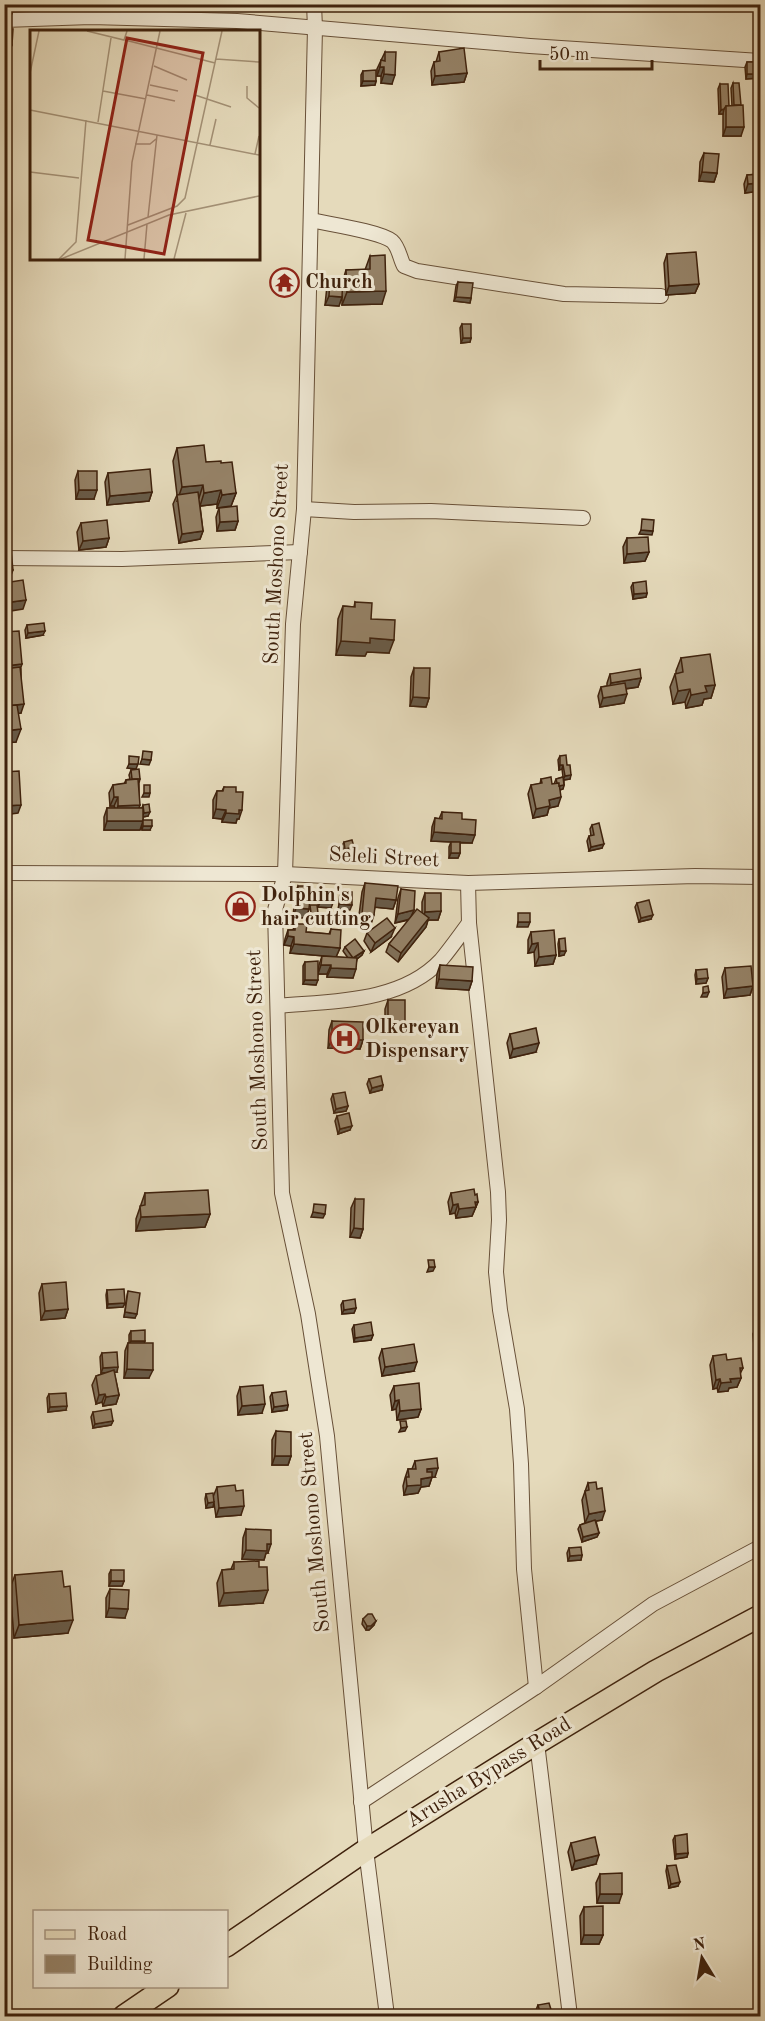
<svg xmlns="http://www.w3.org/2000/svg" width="765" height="2021" font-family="'Old Standard TT',serif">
<rect width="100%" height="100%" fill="#e5dabb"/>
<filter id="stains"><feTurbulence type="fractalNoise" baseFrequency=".00333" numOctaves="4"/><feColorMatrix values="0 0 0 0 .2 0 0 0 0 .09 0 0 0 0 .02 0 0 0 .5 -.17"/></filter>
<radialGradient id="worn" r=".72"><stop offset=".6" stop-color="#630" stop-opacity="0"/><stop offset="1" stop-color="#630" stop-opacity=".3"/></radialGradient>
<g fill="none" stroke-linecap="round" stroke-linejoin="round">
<defs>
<g id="street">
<path d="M314 4 315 28 304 509 293 624 285 874 275 910 282 1193 308 1314 327 1436 366 1850 387 2016"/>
<path d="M4 20 91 17 237 21 530 46 760 61"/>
<path d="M311 220C328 224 379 231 392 241 399 247 400 259 404 266L417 271 564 294 661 296"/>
<path d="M304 509 354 512 431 511 583 518"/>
<path d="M4 558 122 559 300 552"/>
<path d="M4 873 285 874 468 883 695 876 760 877"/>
<path d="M468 883 469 923 498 1192 499 1220 496 1272 500 1310 517 1409 521 1464 524 1569 536 1687"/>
<path d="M278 1006C332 1001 401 1003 441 960 451 948 460 935 469 923"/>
<path d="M537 1743 570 2016"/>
<path d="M361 1802 536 1687 653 1604 760 1547"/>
</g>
<g id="primary">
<path d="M226 1946 366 1850 537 1743 656 1671 760 1616"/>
<path d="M124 2016 168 1986"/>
</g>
</defs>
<use href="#street" stroke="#685038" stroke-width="16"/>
<use href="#primary" stroke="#3f220d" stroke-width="24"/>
<use href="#street" stroke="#eee7d3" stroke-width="14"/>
<use href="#primary" stroke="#e5dabb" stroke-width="21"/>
</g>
<g fill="#807059" stroke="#3f220d" stroke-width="1.5">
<path d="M385 52 392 84 381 83V76H377V69Z"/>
<path d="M439 52 467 73 464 82 432 85 431 71 434 62H436Z"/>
<path d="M747 62H760V78L746 79 745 67Z"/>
<path d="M363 71 376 81 375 85 361 86V75Z"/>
<path d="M733 83 741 136H723V114H719L718 89 720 84 729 106H732L731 88Z"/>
<path d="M704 153 717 173 714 182 699 181 700 162Z"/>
<path d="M760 174V191L745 193 744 184 747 175Z"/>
<path d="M667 254 699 284 695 293 666 295 664 263Z"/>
<path d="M370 256 382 304 342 305V295L339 306 325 305 327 286 330 277 343 280 346 270H365Z"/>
<path d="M760 263V274L757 272Z"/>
<path d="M458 282 471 298 470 303 454 301 456 286Z"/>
<path d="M462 324 471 338 470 342 461 343 460 328Z"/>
<path d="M177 448 206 462 221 463 236 493 231 506 217 508V504L200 506 203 531 200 539 179 543 173 504 177 495 173 461Z"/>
<path d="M78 471 94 499H76L75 480Z"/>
<path d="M108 473 152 492 149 501 107 505 105 482Z"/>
<path d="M219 508 238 521 235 530 217 531 216 517Z"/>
<path d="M81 523 109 538 106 547 79 550 77 532Z"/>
<path d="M627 538 649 552 645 561 624 563 623 547Z"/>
<path d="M633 583 647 593 646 597 633 599 631 587Z"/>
<path d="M355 602 371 619 389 653 367 652 365 656 336 655 338 619 343 606 354 607Z"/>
<path d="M27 625 43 635 26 638 25 630Z"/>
<path d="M4 632 21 669V713H18L16 742 4 743Z"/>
<path d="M681 658 715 685 711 698 704 699 702 705 686 708 685 702 673 704 670 687 675 674 676 673V671Z"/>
<path d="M414 668 429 698 426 707 410 706 411 677Z"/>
<path d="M610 674 641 678 638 687 626 689 624 703 600 707 598 696 601 687 607 686V683Z"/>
<path d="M560 756 567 765 570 779 564 780V785L563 789 560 790 558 806 549 808 547 815 533 818 528 794 531 785 540 784 541 779 552 784H554L556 779 563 777 562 769 559 770 558 760Z"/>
<path d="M131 770 140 779 139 783V808H142L143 805 148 816 143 817V820L150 830H142L141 826 140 830H104V817L107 808H115L114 806H110L109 793 113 785 124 784 126 780 130 779 129 775Z"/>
<path d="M224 787 236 792 239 819H237L236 823 222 822V819L213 818V800L217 791H222Z"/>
<path d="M442 812 462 819 472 843H460V853L458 858H449V847L451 842H455L431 841 432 827 435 818 439 819Z"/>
<path d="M592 825 602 848 589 851 587 841 589 836H591L590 829Z"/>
<path d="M344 842 352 851 344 853 342 846Z"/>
<path d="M365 883 396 900 393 909 375 907 371 924 358 923 362 892Z"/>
<path d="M298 886 309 909 306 918 293 917 295 894Z"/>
<path d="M401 889 414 910 411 916 422 913V902L425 893 441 911 438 920H428L426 927 398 962 386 952 389 944 409 920 395 923 398 898Z"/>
<path d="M320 890 331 908 318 907V895Z"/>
<path d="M637 903 651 919 639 922 635 907Z"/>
<path d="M295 924 306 932 329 934 331 929 340 948 336 957 290 953 291 946 284 945 285 939 288 930H293Z"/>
<path d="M531 932 556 955 553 964 535 966 534 952 528 953V940Z"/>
<path d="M367 933 391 937 371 952 364 941Z"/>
<path d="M559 939 564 955 559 956 558 944Z"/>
<path d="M345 947 364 951 362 955 357 959 353 978 327 977V974H318L316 985 303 984V966L305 962 318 973 319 965 322 956 348 958 343 951Z"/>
<path d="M440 965 472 981 469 990 436 988 437 974Z"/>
<path d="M725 968 753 986 750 995 724 998 722 977Z"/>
<path d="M696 970 708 978 706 983 696 984 695 975Z"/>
<path d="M388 1000 402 1032H385V1009Z"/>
<path d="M332 1021 363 1040 360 1049 328 1048 329 1030Z"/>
<path d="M510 1034 536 1052 510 1058 507 1043Z"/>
<path d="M369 1079 383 1085 382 1090 370 1093 367 1084Z"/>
<path d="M333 1094 348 1106 346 1111 334 1113 331 1099Z"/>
<path d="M337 1116 350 1130 338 1134 335 1121Z"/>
<path d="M145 1193 210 1214 205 1227 136 1231V1219Z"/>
<path d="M451 1193 475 1195 478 1202 472 1216 456 1218 455 1213 450 1214 448 1202Z"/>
<path d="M355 1199 363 1229 360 1238 350 1237 351 1208Z"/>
<path d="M42 1284 68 1309 65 1318 41 1320 39 1293Z"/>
<path d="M107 1290 125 1303 123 1307 107 1308 106 1295Z"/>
<path d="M128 1291 135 1318 124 1317 127 1296Z"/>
<path d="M343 1301 356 1308 354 1313 342 1314 341 1305Z"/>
<path d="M354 1325 373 1335 371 1340 354 1342 352 1329Z"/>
<path d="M757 1325H760V1358H755L753 1334Z"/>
<path d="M131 1331 144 1343 149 1378H124L125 1351 128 1343H129V1335Z"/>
<path d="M382 1349 414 1371 382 1376 379 1358Z"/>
<path d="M102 1353 117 1372H114L119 1395 116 1404 103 1406 102 1402 96 1404 92 1385 96 1376 108 1372 101 1373 100 1357Z"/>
<path d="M713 1356 727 1360 743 1368 740 1374 741 1378 737 1387 729 1388 728 1391 718 1392 717 1388 713 1389 710 1365Z"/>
<path d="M394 1386 421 1409 418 1417 397 1420 396 1409 392 1410 390 1395Z"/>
<path d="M240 1387 262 1413 238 1415 237 1396Z"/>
<path d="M272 1393 288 1405 287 1410 272 1412 270 1397Z"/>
<path d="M49 1394 66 1410 48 1412 47 1398Z"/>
<path d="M93 1412 113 1421 111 1425 93 1428 91 1417Z"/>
<path d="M276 1431 291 1456 288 1465H272V1440Z"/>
<path d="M415 1461 435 1477H432L429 1486 421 1487 418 1493 404 1495 403 1486 405 1478 408 1469H412Z"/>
<path d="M588 1483 602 1520 596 1521 599 1533 597 1537 582 1542 578 1529 580 1525 585 1523 582 1500Z"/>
<path d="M217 1487 236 1491 241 1515 216 1517 214 1503 213 1507 206 1508 205 1499 206 1494 213 1497Z"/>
<path d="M246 1529 268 1553H266L264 1560 242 1559 243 1538Z"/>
<path d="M569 1548 582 1555 581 1560 568 1561 567 1553Z"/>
<path d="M234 1562 263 1603 219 1606 217 1583 222 1570 231 1569Z"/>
<path d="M111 1570 124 1581 122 1586H109V1574Z"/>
<path d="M15 1575 64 1587 68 1633 14 1638 10 1588Z"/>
<path d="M110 1589 125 1618 106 1617V1598Z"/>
<path d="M363 1619 374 1625 369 1630H366L362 1624Z"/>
<path d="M675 1836 688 1853 687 1857 675 1859 673 1840Z"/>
<path d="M571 1843 596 1864 572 1870 568 1852Z"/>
<path d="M667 1866 678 1886 669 1888 666 1871Z"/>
<path d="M600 1874 619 1903H597L596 1883Z"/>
<path d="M584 1907 603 1935 599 1944H581L580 1916Z"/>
<path d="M538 2005 553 2016H538L536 2010Z"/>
</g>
<g fill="#685b48" stroke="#3f220d" stroke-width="1.5">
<path d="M4 6 14 8 11 16H4Z"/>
<path d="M4 44 12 45 9 54 4 53Z"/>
<path d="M380 67H384L381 76H377Z"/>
<path d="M467 73 464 82 432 85 435 76Z"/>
<path d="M384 74 395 75 392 84 381 83Z"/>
<path d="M747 74H760V78L746 79Z"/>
<path d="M363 81H376L375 85 361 86Z"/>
<path d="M724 109 723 114H719L721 110Z"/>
<path d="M726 127H744L741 136H723Z"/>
<path d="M702 172 717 173 714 182 699 181Z"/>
<path d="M760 183V191L745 193 748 184Z"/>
<path d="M699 284 695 293 666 295 669 286Z"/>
<path d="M386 291 382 304 342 305 347 292Z"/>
<path d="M329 296 342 297 339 306 325 305Z"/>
<path d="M456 297 471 298 470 303 454 301Z"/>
<path d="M463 338H471L470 342 461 343Z"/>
<path d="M203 485 199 498 177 501 182 487Z"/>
<path d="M79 490H97L94 499H76Z"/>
<path d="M221 490 217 504 200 506 204 493Z"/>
<path d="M152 492 149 501 107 505 110 496Z"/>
<path d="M236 493 231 506 217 508 222 495Z"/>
<path d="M238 521 235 530 217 531 220 522Z"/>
<path d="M641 530 653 531 652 535 639 534Z"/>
<path d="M203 531 200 539 179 543 182 534Z"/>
<path d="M109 538 106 547 79 550 83 541Z"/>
<path d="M649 552 645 561 624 563 627 554Z"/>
<path d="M4 570H13L8 583H4Z"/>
<path d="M647 593 646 597 633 599 634 594Z"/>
<path d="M26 600 23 609 4 612V603Z"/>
<path d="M45 631 43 635 26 638 28 633Z"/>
<path d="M370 638 394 640 389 653 367 652 365 656 336 655 341 641Z"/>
<path d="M22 664 19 673 4 675 5 666Z"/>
<path d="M641 678 638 687 608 691 611 683Z"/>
<path d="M715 685 711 698 704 699 702 705 686 708 691 695 705 686Z"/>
<path d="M690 689 685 702 673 704 678 691Z"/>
<path d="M627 694 624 703 600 707 603 698Z"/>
<path d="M413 697 429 698 426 707 410 706Z"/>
<path d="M24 704 21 713 4 715 7 706Z"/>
<path d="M21 729 16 742 4 743V731Z"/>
<path d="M142 759 151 760 149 765 140 764Z"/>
<path d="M129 764H138L136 769 127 768Z"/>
<path d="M560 765H563L562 769 559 770Z"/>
<path d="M571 775 570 779 563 780 565 776Z"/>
<path d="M564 785 563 789 556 791 557 786Z"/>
<path d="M144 793H150L149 797H142Z"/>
<path d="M114 797H118L114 806H110Z"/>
<path d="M561 797 558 806 549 808 547 815 533 818 536 809 549 800Z"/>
<path d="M21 805 18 813 4 815V806Z"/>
<path d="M140 805 137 814 115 815 118 806Z"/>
<path d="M216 809 226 810 222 819 213 818Z"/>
<path d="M239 810H242L239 819H237L236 823 222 822 226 813Z"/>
<path d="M150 812 148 816 142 817 144 813Z"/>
<path d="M107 821H143L140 830H104Z"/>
<path d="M143 826H152L150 830H142Z"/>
<path d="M434 832 475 835 472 843 431 841Z"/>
<path d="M604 844 602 848 589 851 591 847Z"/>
<path d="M354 847 352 851 344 853 345 849Z"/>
<path d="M451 853H460L458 858H449Z"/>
<path d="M376 898 396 900 393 909 373 907Z"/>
<path d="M320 903H333L331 908 318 907Z"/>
<path d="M339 904 352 905 350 910 338 909Z"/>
<path d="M296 908 309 909 306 918 293 917Z"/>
<path d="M414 910 410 919 395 923 398 914Z"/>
<path d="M441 911 438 920H428L426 927 398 962 401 953 422 921 425 912Z"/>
<path d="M311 913H318L316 917H309Z"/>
<path d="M362 914 374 915 371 924 358 923Z"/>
<path d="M653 915 651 919 639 922 641 918Z"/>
<path d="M518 922H530L528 927H517Z"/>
<path d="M395 928 391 937 371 952 375 943Z"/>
<path d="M288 936 294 937 291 946 284 945Z"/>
<path d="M538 943 534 952 528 953 532 944Z"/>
<path d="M294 944 340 948 336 957 290 953Z"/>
<path d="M364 951 362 955 352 963 353 958Z"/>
<path d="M560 951H566L564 955 559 956Z"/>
<path d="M556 955 553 964 535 966 539 957Z"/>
<path d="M321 965H331L327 974H318Z"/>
<path d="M331 968 356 969 353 978 327 977Z"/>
<path d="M708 978 706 983 696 984 697 979Z"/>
<path d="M439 979 472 981 469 990 436 988Z"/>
<path d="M305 980H318L316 985 303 984Z"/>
<path d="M753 986 750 995 724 998 727 989Z"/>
<path d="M709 992 707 997H701L703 993Z"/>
<path d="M388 1023H405L402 1032H385Z"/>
<path d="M332 1039 363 1040 360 1049 328 1048Z"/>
<path d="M539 1043 536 1052 510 1058 513 1049Z"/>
<path d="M383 1085 382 1090 370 1093 372 1088Z"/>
<path d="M348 1106 346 1111 334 1113 336 1109Z"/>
<path d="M352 1126 350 1130 338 1134 340 1129Z"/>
<path d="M475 1202H478L472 1216 456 1218 459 1209Z"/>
<path d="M458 1204 455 1213 450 1214 453 1205Z"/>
<path d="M313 1212 325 1214 323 1218 311 1217Z"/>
<path d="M210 1214 205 1227 136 1231 141 1217Z"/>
<path d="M354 1228 363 1229 360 1238 350 1237Z"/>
<path d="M429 1267H435L433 1271 427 1272Z"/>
<path d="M125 1303 123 1307 107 1308 108 1304Z"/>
<path d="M356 1308 354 1313 342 1314 344 1310Z"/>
<path d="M68 1309 65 1318 41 1320 45 1311Z"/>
<path d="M125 1312 137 1314 135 1318 124 1317Z"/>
<path d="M373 1335 371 1340 354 1342 355 1338Z"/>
<path d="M131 1341H145L144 1345H129Z"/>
<path d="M758 1349H760V1358H755Z"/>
<path d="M417 1362 414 1371 382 1376 385 1367Z"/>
<path d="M118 1367 117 1372 101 1373 103 1368Z"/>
<path d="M127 1369 153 1370 149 1378H124Z"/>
<path d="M741 1378 737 1387 729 1388 728 1391 718 1392 721 1383 730 1379Z"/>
<path d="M720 1379 717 1388 713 1389 716 1380Z"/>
<path d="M105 1394 102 1402 96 1404 99 1395Z"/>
<path d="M119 1395 116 1404 103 1406 106 1397Z"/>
<path d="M399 1400 396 1409 392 1410 395 1401Z"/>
<path d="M265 1404 262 1413 238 1415 242 1406Z"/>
<path d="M288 1405 287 1410 272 1412 274 1407Z"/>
<path d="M67 1406 66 1410 48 1412 50 1407Z"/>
<path d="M421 1409 418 1417 397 1420 400 1411Z"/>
<path d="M113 1421 111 1425 93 1428 95 1424Z"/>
<path d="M407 1427 405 1431 399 1432 401 1428Z"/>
<path d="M275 1456H291L288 1465H272Z"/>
<path d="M438 1468 435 1477 423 1478 427 1469Z"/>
<path d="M432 1477 429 1486 421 1487 418 1493 404 1495 407 1486 421 1479Z"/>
<path d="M214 1502 213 1507 206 1508 208 1503Z"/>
<path d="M244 1506 241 1515 216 1517 219 1508Z"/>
<path d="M605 1511 602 1520 585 1523 589 1514Z"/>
<path d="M599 1533 597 1537 582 1542 583 1537Z"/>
<path d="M267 1544H271L268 1553H266L264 1560 242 1559 246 1550Z"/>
<path d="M582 1555 581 1560 568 1561 570 1556Z"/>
<path d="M111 1581H124L122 1586H109Z"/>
<path d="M268 1590 263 1603 219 1606 224 1593Z"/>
<path d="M109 1608 128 1609 125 1618 106 1617Z"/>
<path d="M73 1620 68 1633 14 1638 19 1625Z"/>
<path d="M376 1621 374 1625 369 1630H366L367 1626Z"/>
<path d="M688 1853 687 1857 675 1859 676 1854Z"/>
<path d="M599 1855 596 1864 572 1870 575 1861Z"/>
<path d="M680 1882 678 1886 669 1888 671 1884Z"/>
<path d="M600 1894H622L619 1903H597Z"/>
<path d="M584 1935H603L599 1944H581Z"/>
</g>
<g fill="#958267" stroke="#3f220d" stroke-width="1.5">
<path d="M4 4H15L14 8 4 6Z"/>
<path d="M4 29H13L12 45 4 44Z"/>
<path d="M464 48 467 73 435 76 434 62 440 61 439 52Z"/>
<path d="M385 52H396L395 75 384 74V67H380L381 60 385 61Z"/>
<rect x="747" y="62" width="13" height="12"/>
<path d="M376 70V81H363V71Z"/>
<path d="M733 83H739L741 105H734Z"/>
<path d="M720 84H728L729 106H726L724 109 721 110Z"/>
<path d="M743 105 744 127H726V106Z"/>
<path d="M704 153 719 154 717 173 702 172Z"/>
<path d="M760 174V183L748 184 747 175Z"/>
<path d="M696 252 699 284 669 286 667 254Z"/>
<path d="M385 255 386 291 347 292 346 270 370 269V256Z"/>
<path d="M330 277H343L342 297 329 296Z"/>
<path d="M458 282 473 283 471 298 456 297Z"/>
<path d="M462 324H471V338H463Z"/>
<path d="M204 445 206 462 221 461V463L232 462 236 493 222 495 221 490 204 493 203 485 182 487 177 448Z"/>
<path d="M150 469 152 492 110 496 108 473Z"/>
<path d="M78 471H97V490H79Z"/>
<path d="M198 492 203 531 182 534 177 495Z"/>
<path d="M237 506 238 521 220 522 219 508Z"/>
<path d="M642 519 654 520 653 531 641 530Z"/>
<path d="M107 520 109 538 83 541 81 523Z"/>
<path d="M648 537 649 552 627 554V538Z"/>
<path d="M11 551 13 570H4V552Z"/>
<path d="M23 580 26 600 4 603V583Z"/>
<path d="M646 581 647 593 634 594 633 583Z"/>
<path d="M355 602 372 603 371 619 395 620 394 640 370 638V643L341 641 343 606 355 607Z"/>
<path d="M44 623 45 631 28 633 27 625Z"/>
<path d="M19 631 22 664 5 666 4 632Z"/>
<path d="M710 654 715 685 705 686 707 692 691 695 690 689 678 691 675 674 683 672 681 658Z"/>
<path d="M20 667 24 704 7 706 4 683V669Z"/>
<path d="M414 668H430L429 698 413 697Z"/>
<path d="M640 669 641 678 611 683 610 674Z"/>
<path d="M625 683 627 694 603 698 601 687Z"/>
<path d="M17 705 21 729 4 731V706Z"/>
<path d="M143 751 152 752 151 760 142 759Z"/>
<path d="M566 755 567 765H570L571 775 565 776 563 765H560V756Z"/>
<path d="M129 756 139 757 138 764H129Z"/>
<path d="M139 769 140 779H132L131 770Z"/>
<path d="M19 771 21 805 4 806V772Z"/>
<path d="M551 777 552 784 559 783 561 797 549 800 550 806 536 809 531 785 542 783 541 779Z"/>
<path d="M563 777 564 785 559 786V783H557L556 779Z"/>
<path d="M138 779 140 805 118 806V797H114L113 785 126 783V780Z"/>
<rect x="144" y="785" width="6" height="8"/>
<path d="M224 787H236V792H243L242 810H239V814L226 813V810L216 809 217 791H223Z"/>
<path d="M149 804 150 812 144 813 143 805Z"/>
<rect x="107" y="808" width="36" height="13"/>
<path d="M442 812 462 813V819L476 820 475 835 434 832 435 818 442 819Z"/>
<rect x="143" y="820" width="9" height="6"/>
<path d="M599 823 604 844 591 847 589 836 594 835 592 825Z"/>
<path d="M352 840 354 847 345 849 344 842Z"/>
<rect x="451" y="842" width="9" height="11"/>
<path d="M365 883 398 886 396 900 376 898 374 915 362 914Z"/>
<path d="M298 886H311L309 909 296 908Z"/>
<path d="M401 889 415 891 414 910 398 914Z"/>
<rect x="320" y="890" width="13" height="13"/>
<path d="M340 891 352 892V905L339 904Z"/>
<path d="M425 893H441V911L425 912Z"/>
<path d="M649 900 653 915 641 918 637 903Z"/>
<path d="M310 905H317L318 913H311Z"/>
<path d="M417 909 429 918 401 953 389 944Z"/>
<rect x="518" y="913" width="12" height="9"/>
<path d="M387 918 395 928 375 943 367 933Z"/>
<path d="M295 924H307L306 932 330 934 331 929 341 930 340 948 294 944V937L288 936V930H295Z"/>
<path d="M554 930 556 955 539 957 538 943 532 944 531 932Z"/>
<path d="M565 938 566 951H560L559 939Z"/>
<path d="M355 939 364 951 353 958 345 947Z"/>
<path d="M322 956 357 958 356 969 331 968V965H321Z"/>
<path d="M318 961V980H305V962Z"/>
<path d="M440 965 473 967 472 981 439 979Z"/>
<path d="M751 966 753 986 727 989 725 968Z"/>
<path d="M707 969 708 978 697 979 696 970Z"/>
<path d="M708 986 709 992 703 993V987Z"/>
<rect x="388" y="1000" width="17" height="23"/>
<path d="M332 1021 363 1022V1040L332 1039Z"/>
<path d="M536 1028 539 1043 513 1049 510 1034Z"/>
<path d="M381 1076 383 1085 372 1088 369 1079Z"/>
<path d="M345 1092 348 1106 336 1109 333 1094Z"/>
<path d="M349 1113 352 1126 340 1129 337 1116Z"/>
<path d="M474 1189 475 1195 477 1194 478 1202H475L476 1207 459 1209 458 1204 453 1205 451 1193Z"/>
<path d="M208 1190 210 1214 141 1217 140 1206 145 1205V1193Z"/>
<path d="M355 1199H364L363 1229 354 1228Z"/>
<path d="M314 1204 326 1205 325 1214 313 1212Z"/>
<path d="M428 1260H434L435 1267H429Z"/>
<path d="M66 1282 68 1309 45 1311 42 1284Z"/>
<path d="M124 1289 125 1303 108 1304 107 1290Z"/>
<path d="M128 1291 140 1293 137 1314 125 1312Z"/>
<path d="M355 1299 356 1308 344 1310 343 1301Z"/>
<path d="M371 1322 373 1335 355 1338 354 1325Z"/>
<path d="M757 1325H760V1349H758Z"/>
<path d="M145 1330V1341H131V1331Z"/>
<path d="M128 1343H153V1370L127 1369Z"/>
<path d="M414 1344 417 1362 385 1367 382 1349Z"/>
<path d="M117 1352 118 1367 103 1368 102 1353Z"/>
<path d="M726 1354 727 1360 741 1358 743 1368H740L741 1378 730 1379 731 1382 721 1383 720 1379 716 1380 713 1356Z"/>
<path d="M114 1370 119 1395 106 1397 105 1394 99 1395 96 1376Z"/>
<path d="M4 1376 7 1400H4Z"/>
<path d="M419 1383 421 1409 400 1411 399 1400 395 1401 394 1386Z"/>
<path d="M263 1385 265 1404 242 1406 240 1387Z"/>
<path d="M286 1391 288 1405 274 1407 272 1393Z"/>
<path d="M66 1393 67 1406 50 1407 49 1394Z"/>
<path d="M111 1409 113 1421 95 1424 93 1412Z"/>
<path d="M400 1421H406L407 1427 401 1428Z"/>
<path d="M276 1431 291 1432V1456H275Z"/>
<path d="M437 1458 438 1468 427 1469V1472H432V1477L421 1479V1485L407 1486 406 1477H409L408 1469H416L415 1461Z"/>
<path d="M596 1482 597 1489 602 1488 605 1511 589 1514 585 1491 589 1490 588 1483Z"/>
<path d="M235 1485 236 1491 243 1490 244 1506 219 1508 217 1487Z"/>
<path d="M213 1493 214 1502 208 1503 206 1494Z"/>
<path d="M595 1520 599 1533 583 1537 580 1525Z"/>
<path d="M246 1529 271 1530V1544H267V1551L246 1550Z"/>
<path d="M581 1547 582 1555 570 1556 569 1548Z"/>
<path d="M259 1561V1567H267L268 1590 224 1593 222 1570 234 1569V1562Z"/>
<rect x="111" y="1570" width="13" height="11"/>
<path d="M62 1571 64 1587 70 1586 73 1620 19 1625 15 1575Z"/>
<path d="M110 1589 129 1590 128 1609 109 1608Z"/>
<path d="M368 1614H372L376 1621 371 1626H367L363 1619Z"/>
<path d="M687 1834 688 1853 676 1854 675 1836Z"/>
<path d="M595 1837 599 1855 575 1861 571 1843Z"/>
<path d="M676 1865 680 1882 671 1884 667 1866Z"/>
<path d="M622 1873V1894H600V1874Z"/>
<path d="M603 1906V1935H584V1907Z"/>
<path d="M549 2003 553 2016H541L538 2005Z"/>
</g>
<defs>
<symbol id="temple-ring" viewBox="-11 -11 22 22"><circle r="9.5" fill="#eee7d3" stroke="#8f2418" stroke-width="1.5"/><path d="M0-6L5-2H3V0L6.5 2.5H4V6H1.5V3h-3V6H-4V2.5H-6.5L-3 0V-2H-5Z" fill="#8f2418"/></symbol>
<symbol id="shop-ring" viewBox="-11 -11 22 22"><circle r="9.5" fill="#eee7d3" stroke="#8f2418" stroke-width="1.5"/><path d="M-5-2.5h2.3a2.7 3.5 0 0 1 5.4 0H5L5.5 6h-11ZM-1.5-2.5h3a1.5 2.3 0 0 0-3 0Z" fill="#8f2418"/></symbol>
<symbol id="hospital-ring" viewBox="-11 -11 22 22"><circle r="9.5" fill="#eee7d3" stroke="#8f2418" stroke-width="1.5"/><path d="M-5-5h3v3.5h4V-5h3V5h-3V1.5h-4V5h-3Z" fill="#8f2418"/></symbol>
</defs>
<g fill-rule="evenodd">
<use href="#temple-ring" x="268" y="266" width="33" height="33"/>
<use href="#shop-ring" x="224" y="890" width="33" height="33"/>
<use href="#hospital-ring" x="328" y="1022" width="33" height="33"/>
</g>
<g text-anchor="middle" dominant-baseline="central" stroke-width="6" stroke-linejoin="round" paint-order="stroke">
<g font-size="21" font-weight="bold" fill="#3f220d" stroke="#eee7d3" text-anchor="start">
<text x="305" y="282">Church</text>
<text x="261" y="895">Dolphin's<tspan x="261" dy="24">hair cutting</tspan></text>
<text x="365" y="1027">Olkereyan<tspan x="365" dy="24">Dispensary</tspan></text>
</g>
<g font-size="21" fill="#3f220d" stroke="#eee7d3">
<text transform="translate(277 564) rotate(-87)">South Moshono Street</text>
<text transform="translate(384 858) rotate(3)">Seleli Street</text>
<text transform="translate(258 1050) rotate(-92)">South Moshono Street</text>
<text transform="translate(315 1532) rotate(-95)">South Moshono Street</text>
<text transform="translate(489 1773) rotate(-32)">Arusha Bypass Road</text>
</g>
</g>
<g transform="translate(30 30)">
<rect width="230" height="230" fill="#e5dabb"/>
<path fill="none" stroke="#a39075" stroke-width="1.5" d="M57 1 94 10 97 1M95 10 185 33M186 29 229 32M124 36 157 50M0 43 9 1M120 55 148 61M217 56V68L229 78M73 61 116 69M117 65 145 71M165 65 201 77M0 80 229 125M68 92 81 8M105 114H120L126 109M180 115 186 89M225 124 229 106M0 142 49 148M118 187 127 105M98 195 147 176 155 168 192 1M29 229 46 212 56 90M31 229 139 185 229 166M95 229 102 132 130 1M114 229 117 194M144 229 156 183"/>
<path fill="#8f2418" fill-opacity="0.15" stroke="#8f2418" stroke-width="3" d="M97 8 173 23 134 224 58 210Z"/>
<rect width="230" height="230" fill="none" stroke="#3f220d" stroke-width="3"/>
</g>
<rect width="765" height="2021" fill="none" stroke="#e5dabb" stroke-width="24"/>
<rect x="6" y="6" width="753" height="2009" fill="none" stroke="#3f220d" stroke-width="3"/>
<rect x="12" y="12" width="741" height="1997" fill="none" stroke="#3f220d" stroke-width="1.5"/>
<rect x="33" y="1910" width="195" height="78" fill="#eee7d3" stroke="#a89884" stroke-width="1.5"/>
<rect x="45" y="1930" width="30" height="9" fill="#e5dabb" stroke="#a89884" stroke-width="1.5"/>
<text x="87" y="1940" font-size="18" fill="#3f220d">Road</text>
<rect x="45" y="1955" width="30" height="18" fill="#958267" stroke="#a89884" stroke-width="1.5"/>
<text x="87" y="1970" font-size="18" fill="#3f220d">Building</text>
<g transform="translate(702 1958) rotate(349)" stroke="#eee7d3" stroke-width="4.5" paint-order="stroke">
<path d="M0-4.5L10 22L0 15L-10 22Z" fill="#3f220d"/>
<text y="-9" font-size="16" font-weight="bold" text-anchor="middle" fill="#3f220d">N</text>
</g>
<path d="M540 60v9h112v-9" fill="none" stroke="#3f220d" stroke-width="3"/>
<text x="549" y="60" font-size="18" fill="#3f220d" stroke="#eee7d3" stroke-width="4.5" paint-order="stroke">50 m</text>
<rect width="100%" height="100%" filter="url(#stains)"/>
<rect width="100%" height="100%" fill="url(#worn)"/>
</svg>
